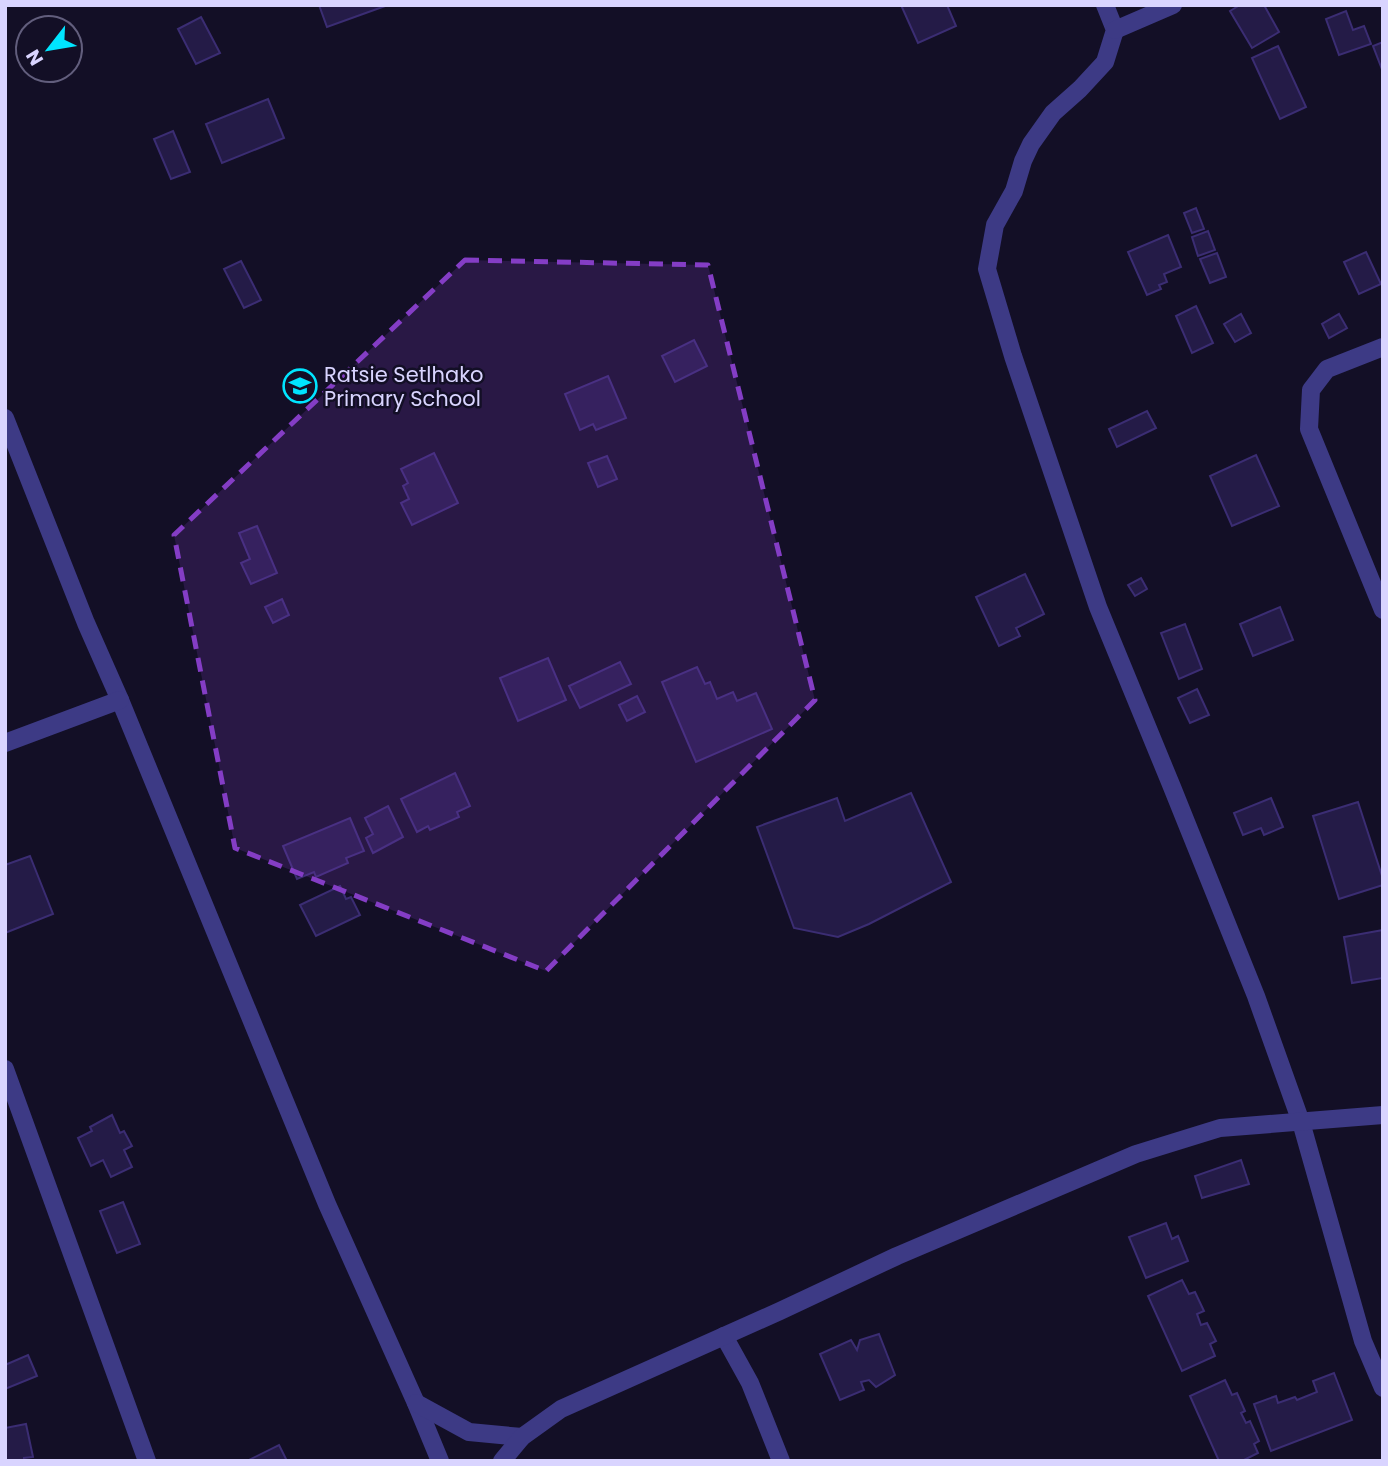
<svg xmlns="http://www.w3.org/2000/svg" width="1388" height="1466" viewBox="0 0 1388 1466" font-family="Poppins,sans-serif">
<rect width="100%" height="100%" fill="#130f26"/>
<g fill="#241b47" stroke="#3b2d73" stroke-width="2">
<path d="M 319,5 L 388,5 L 327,27 Z"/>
<path d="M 901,5 L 947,5 L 956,26 L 918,43 Z"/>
<path d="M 1240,5 L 1264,5 L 1279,32 L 1252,48 L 1230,11 Z"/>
<path d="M 1346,11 L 1353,30 L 1364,26 L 1371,44 L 1339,55 L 1326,19 Z"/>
<path d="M 201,17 L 220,53 L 196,64 L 178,29 Z"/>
<path d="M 1383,42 L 1383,72 L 1373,46 Z"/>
<path d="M 1278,46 L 1306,107 L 1280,119 L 1252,58 Z"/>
<path d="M 268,99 L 284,138 L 222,163 L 206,124 Z"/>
<path d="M 173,131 L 190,172 L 171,179 L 154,139 Z"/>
<path d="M 1196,208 L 1204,229 L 1192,233 L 1184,213 Z"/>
<path d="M 1208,231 L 1215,250 L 1198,256 L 1192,237 Z"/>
<path d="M 1168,235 L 1181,267 L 1164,274 L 1167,282 L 1159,285 L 1161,289 L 1147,295 L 1128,252 Z"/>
<path d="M 1366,252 L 1381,284 L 1359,294 L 1344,262 Z"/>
<path d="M 1217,253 L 1226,277 L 1210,283 L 1200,259 Z"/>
<path d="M 241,261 L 261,300 L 244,308 L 224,269 Z"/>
<path d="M 1196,306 L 1213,343 L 1192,353 L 1176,316 Z"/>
<path d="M 1241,314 L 1251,333 L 1235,342 L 1224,324 Z"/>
<path d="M 1339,314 L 1347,328 L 1329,338 L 1322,324 Z"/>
<path d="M 694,340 L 707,366 L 675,382 L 662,356 Z"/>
<path d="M 608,376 L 626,418 L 596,430 L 593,424 L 580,430 L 565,394 Z"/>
<path d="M 1147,411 L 1156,428 L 1117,447 L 1109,429 Z"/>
<path d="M 434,453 L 458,503 L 412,525 L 401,503 L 409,499 L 403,486 L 408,483 L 401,469 Z"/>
<path d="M 1256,455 L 1279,506 L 1232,526 L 1210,476 Z"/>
<path d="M 607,456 L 617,479 L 598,487 L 588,463 Z"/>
<path d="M 257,526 L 277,573 L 251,584 L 241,563 L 250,559 L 239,533 Z"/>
<path d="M 1025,574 L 1044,614 L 1016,628 L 1020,636 L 999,646 L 976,597 Z"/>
<path d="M 1141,578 L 1147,589 L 1135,596 L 1128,585 Z"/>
<path d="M 282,599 L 289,615 L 273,623 L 265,607 Z"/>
<path d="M 1280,607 L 1293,640 L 1253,656 L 1240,624 Z"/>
<path d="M 1185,624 L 1202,669 L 1179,679 L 1161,633 Z"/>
<path d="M 548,658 L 566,700 L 518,721 L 500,678 Z"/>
<path d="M 620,662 L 631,684 L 580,708 L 569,686 Z"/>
<path d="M 697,667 L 705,684 L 710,682 L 717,699 L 733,692 L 737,701 L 756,693 L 772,729 L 696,762 L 662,682 Z"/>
<path d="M 1197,689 L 1209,715 L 1190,723 L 1178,698 Z"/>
<path d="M 637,696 L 645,712 L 627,721 L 619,705 Z"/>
<path d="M 455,773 L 470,806 L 457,812 L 459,817 L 430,830 L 428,826 L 417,832 L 401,799 Z"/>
<path d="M 911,793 L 951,882 L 869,924 L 838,937 L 794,928 L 757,827 L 837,798 L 845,821 Z"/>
<path d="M 1271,798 L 1283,827 L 1264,835 L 1261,828 L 1243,835 L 1234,813 Z"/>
<path d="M 1358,802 L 1383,879 L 1383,885 L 1339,899 L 1313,816 Z"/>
<path d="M 388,806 L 403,837 L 373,853 L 366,838 L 373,834 L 365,818 Z"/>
<path d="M 350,818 L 364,851 L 346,858 L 348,863 L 316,877 L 314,872 L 297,879 L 283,846 Z"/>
<path d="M 30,856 L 53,914 L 5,933 L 5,865 Z"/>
<path d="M 340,886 L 346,899 L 351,897 L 360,915 L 316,936 L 300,905 Z"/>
<path d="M 1383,930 L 1383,978 L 1352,983 L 1344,937 Z"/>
<path d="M 112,1115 L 120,1133 L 124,1131 L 132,1146 L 124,1150 L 132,1167 L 111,1177 L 103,1160 L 91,1166 L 78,1138 L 92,1131 L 90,1127 Z"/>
<path d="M 1241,1160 L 1249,1184 L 1202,1198 L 1195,1176 Z"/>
<path d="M 123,1202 L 140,1244 L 117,1253 L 100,1211 Z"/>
<path d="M 1166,1223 L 1172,1239 L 1178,1236 L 1188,1261 L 1146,1278 L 1129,1237 Z"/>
<path d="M 1182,1280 L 1189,1294 L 1195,1292 L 1204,1311 L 1197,1314 L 1201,1325 L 1207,1323 L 1216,1341 L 1210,1344 L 1215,1356 L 1182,1371 L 1148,1296 Z"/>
<path d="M 879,1334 L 895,1375 L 876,1387 L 869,1380 L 861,1382 L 864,1390 L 840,1400 L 820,1354 L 851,1340 L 857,1350 L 860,1340 Z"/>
<path d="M 28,1355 L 37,1376 L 5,1389 L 5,1365 Z"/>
<path d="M 1334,1373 L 1352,1420 L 1271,1451 L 1254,1404 L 1276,1396 L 1278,1403 L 1295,1397 L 1297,1400 L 1317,1392 L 1313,1381 Z"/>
<path d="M 1225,1380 L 1232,1395 L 1237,1393 L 1245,1411 L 1241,1413 L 1246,1423 L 1250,1421 L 1259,1441 L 1254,1444 L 1258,1453 L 1242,1461 L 1219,1461 L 1190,1396 Z"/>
<path d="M 26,1424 L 33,1457 L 24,1458 L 24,1461 L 5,1461 L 5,1428 Z"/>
<path d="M 279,1445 L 287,1461 L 247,1461 Z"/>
</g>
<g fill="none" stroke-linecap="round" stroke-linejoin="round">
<g stroke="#3d3a85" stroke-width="18">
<path d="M 1105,5 L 1115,30 L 1105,62 L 1080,89 L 1053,113 L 1031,144 L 1023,161 L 1014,191 L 995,225 L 987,269 L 1013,356 L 1098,607 L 1172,787 L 1256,996 L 1301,1122 L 1363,1341 L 1383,1388"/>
<path d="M 1115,30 L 1173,5"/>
<path d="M 1383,347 L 1327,369 L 1311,390 L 1309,429 L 1383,610"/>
<path d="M 5,418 L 86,623 L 120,700 L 327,1204 L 416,1403 L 440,1461"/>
<path d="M 5,743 L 120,700"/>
<path d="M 5,1069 L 147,1461"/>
<path d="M 724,1336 L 750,1383 L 781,1461"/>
<path d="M 416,1403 L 469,1432 L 522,1437"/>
<path d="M 502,1461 L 522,1437 L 561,1409 L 780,1311 L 897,1256 L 1136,1154 L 1220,1128 L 1383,1115"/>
</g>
</g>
<path fill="#843dc5" fill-opacity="0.2" stroke="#843dc5" stroke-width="5" stroke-dasharray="14 9" stroke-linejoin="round" d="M 465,260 L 708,265 L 815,700 L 546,971 L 235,848 L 174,535 Z"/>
<defs>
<symbol id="school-ring" viewBox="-11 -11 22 22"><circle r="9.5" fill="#130f26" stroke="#00e5ff" stroke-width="1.5"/><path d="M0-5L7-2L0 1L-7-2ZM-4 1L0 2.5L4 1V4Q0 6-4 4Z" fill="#00e5ff"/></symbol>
</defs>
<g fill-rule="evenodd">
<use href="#school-ring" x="281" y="367" width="38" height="38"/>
</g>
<g text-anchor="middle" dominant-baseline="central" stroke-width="5" stroke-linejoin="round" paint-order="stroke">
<g font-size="21" fill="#d9d4ff" stroke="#130f26" text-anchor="start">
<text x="324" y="374">Ratsie Setlhako<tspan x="324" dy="24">Primary School</tspan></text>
</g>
</g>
<rect width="1388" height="1466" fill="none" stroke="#d9d4ff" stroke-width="14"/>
<g transform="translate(49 49) rotate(239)"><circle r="33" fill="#130f26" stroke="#625e7d" stroke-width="2"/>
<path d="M0-5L12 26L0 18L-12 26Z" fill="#00e5ff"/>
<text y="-10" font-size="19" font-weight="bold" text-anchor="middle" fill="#d9d4ff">N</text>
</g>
</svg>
